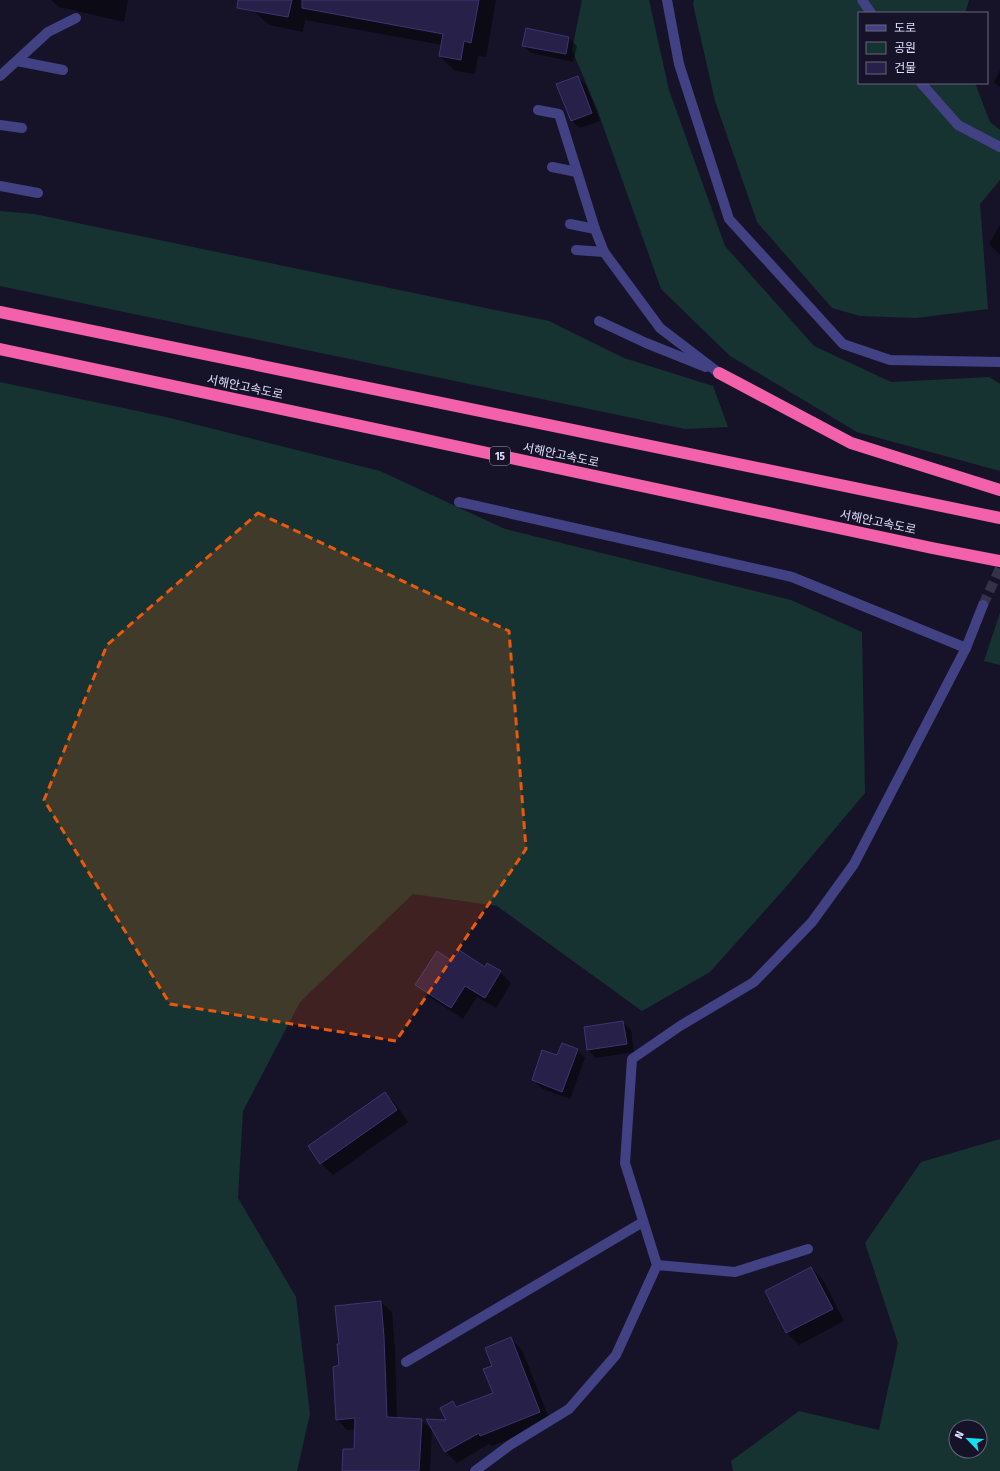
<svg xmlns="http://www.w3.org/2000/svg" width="1000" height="1471" viewBox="0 0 1000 1471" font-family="'Fira Sans Condensed','Noto Sans KR',sans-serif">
<rect width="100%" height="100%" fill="#161329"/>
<g fill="#163331" fill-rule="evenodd">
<path d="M 582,0 L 649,0 L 669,90 L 725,246 L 814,346 L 891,382 L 989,377 L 1000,384 L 1000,471 L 857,432 L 730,356 L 661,289 L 597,109 L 572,50 Z"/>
<path d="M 694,0 L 969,0 L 965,13 L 859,13 L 859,83 L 975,83 L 990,122 L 1000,130 L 1000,180 L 980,204 L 988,309 L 916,318 L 860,316 L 832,308 L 757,222 L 715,101 L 693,4 Z"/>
<path d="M 0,211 L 34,214 L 549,321 L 624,358 L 713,386 L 728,427 L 685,429 L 0,286 Z"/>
<path d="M 0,382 L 166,417 L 380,471 L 505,529 L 791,600 L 862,632 L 865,793 L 785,888 L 710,972 L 642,1011 L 497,906 L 413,894 L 300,1002 L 243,1111 L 238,1198 L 296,1297 L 310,1414 L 297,1471 L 0,1471 Z"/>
<path d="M 1000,613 L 1000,665 L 984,661 Z"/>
<path d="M 1000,1139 L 1000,1471 L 733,1471 L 731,1461 L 799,1411 L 879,1430 L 898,1343 L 865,1243 L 921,1162 ZM 956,1427 L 980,1427 L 980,1451 L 956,1451 Z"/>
</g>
<g fill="#0007">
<path d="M 51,0 L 128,0 L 124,22 L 59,7 Z"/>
<path d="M 253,0 L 496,0 L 486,57 L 478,56 L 475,74 L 455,71 L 440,56 L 442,45 L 305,20 L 303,32 L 269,25 L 254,11 Z"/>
<path d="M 569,38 L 577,46 L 573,62 L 531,53 L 523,45 Z"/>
<path d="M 1000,70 L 1000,87 L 994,82 Z"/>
<path d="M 578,77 L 586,85 L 600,121 L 580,128 L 572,121 Z"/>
<path d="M 1000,225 L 1000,255 L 989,244 Z"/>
<path d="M 452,962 L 500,972 L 511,983 L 496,1008 L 477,997 L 463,1019 L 428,996 L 417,985 Z"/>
<path d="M 623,1022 L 631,1030 L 634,1052 L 596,1058 L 588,1050 Z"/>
<path d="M 577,1050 L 585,1058 L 570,1099 L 541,1088 L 533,1080 L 558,1057 Z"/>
<path d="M 385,1094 L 397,1106 L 408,1122 L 333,1175 L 321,1163 Z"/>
<path d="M 811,1268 L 823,1280 L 844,1321 L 799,1345 L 787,1333 L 766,1292 Z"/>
<path d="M 381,1302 L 392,1312 L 395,1349 L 397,1419 L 421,1420 L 432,1430 L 430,1471 L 343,1471 L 355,1450 L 356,1429 L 347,1430 L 337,1419 L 340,1345 L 336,1306 Z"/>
<path d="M 511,1339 L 522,1350 L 551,1423 L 492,1446 L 489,1444 L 457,1463 L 446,1452 L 427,1420 L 448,1421 L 453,1402 L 458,1407 L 494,1393 L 493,1366 Z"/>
</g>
<g fill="#272049" stroke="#3f3473">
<path d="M 238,0 L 292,0 L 288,17 L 237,8 Z"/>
<path d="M 302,0 L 479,0 L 471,43 L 464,41 L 461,60 L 439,56 L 443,34 L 302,8 Z"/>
<path d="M 526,28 L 569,37 L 566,54 L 522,46 Z"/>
<path d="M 578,76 L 592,113 L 571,121 L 556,84 Z"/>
<path d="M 459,950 L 485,967 L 487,963 L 501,971 L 485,998 L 465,986 L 451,1008 L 415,985 L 437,951 L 452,961 Z"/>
<path d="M 623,1021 L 627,1044 L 587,1050 L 584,1027 Z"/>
<path d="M 562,1043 L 578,1049 L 562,1092 L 532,1080 L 542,1050 L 557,1055 Z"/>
<path d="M 385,1092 L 397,1110 L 320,1164 L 308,1146 Z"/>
<path d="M 811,1267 L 833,1309 L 786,1333 L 765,1291 Z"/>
<path d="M 381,1301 L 384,1337 L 387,1417 L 422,1419 L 419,1471 L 342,1471 L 343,1449 L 354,1449 L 355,1418 L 336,1420 L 333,1367 L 339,1365 L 337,1344 L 339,1344 L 335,1306 Z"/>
<path d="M 511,1337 L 540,1412 L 480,1436 L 479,1433 L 445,1452 L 426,1419 L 446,1420 L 440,1408 L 453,1401 L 456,1407 L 493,1393 L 483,1369 L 492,1366 L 485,1348 Z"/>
</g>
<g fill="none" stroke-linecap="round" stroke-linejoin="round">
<path stroke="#343149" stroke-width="10" stroke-dasharray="10 5" stroke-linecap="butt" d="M 983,605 L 1000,568"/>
<g stroke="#424184" stroke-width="10">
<path d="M 667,0 L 679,64 L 729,219 L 843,344 L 890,360 L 1000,362"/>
<path d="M 862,0 L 871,13"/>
<path d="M 17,61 L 63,70"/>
<path d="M 0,76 L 48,32 L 76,18"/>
<path d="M 921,83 L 958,125 L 1000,147"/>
<path d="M 538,110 L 559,114 L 595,229 L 604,252 L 660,328 L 719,373"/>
<path d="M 0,125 L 22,128"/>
<path d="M 552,167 L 577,172"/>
<path d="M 0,186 L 38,193"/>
<path d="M 570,224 L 595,229"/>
<path d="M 576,250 L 604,252"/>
<path d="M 599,321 L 646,343 L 706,367"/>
<path d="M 459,502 L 792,577 L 966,648 L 983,605"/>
<path d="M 657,1265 L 735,1272 L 808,1249"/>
<path d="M 406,1362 L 643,1222"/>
<path d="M 475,1471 L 510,1445 L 569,1409 L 616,1355 L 657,1265 L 625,1163 L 632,1059 L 680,1026 L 754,982 L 812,922 L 854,864 L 966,648"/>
</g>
<g stroke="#f361ac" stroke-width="12">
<path d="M 0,312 L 1000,518"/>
<path d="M 0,349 L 932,548 L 1000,561"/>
<path d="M 719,373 L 851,443 L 1000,490"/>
</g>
</g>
<path fill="#e8590c" fill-opacity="0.2" stroke="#e8590c" stroke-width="3" stroke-dasharray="8 5" stroke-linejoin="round" d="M 258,513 L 509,631 L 526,849 L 396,1041 L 170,1004 L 44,800 L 107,645 Z"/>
<g text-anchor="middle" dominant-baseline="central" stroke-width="3.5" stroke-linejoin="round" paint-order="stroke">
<rect fill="#161329" stroke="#a3a0bd" stroke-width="1" x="490" y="447" width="20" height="18" rx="3"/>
<g font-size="11" font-weight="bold" fill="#e0ddfd">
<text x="500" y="456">15</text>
</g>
<g font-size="12" fill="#e0ddfd" stroke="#161329">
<text transform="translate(245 387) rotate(12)">서해안고속도로</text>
<text transform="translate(561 455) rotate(12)">서해안고속도로</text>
<text transform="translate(878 522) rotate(12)">서해안고속도로</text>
</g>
</g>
<rect x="858" y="12" width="130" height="72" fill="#161329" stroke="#67647e"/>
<rect x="866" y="25" width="20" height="6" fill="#424184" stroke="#67647e"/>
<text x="894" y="32" font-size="12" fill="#e0ddfd">도로</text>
<rect x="866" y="42" width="20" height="12" fill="#163331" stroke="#67647e"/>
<text x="894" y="52" font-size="12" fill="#e0ddfd">공원</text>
<rect x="866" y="62" width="20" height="12" fill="#272049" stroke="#67647e"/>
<text x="894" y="72" font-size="12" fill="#e0ddfd">건물</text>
<g transform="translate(968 1439) rotate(295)"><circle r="19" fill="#161329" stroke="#67647e"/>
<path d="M0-3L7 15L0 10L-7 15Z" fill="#18dfee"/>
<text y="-6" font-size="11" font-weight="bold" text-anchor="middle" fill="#e0ddfd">N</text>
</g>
</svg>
